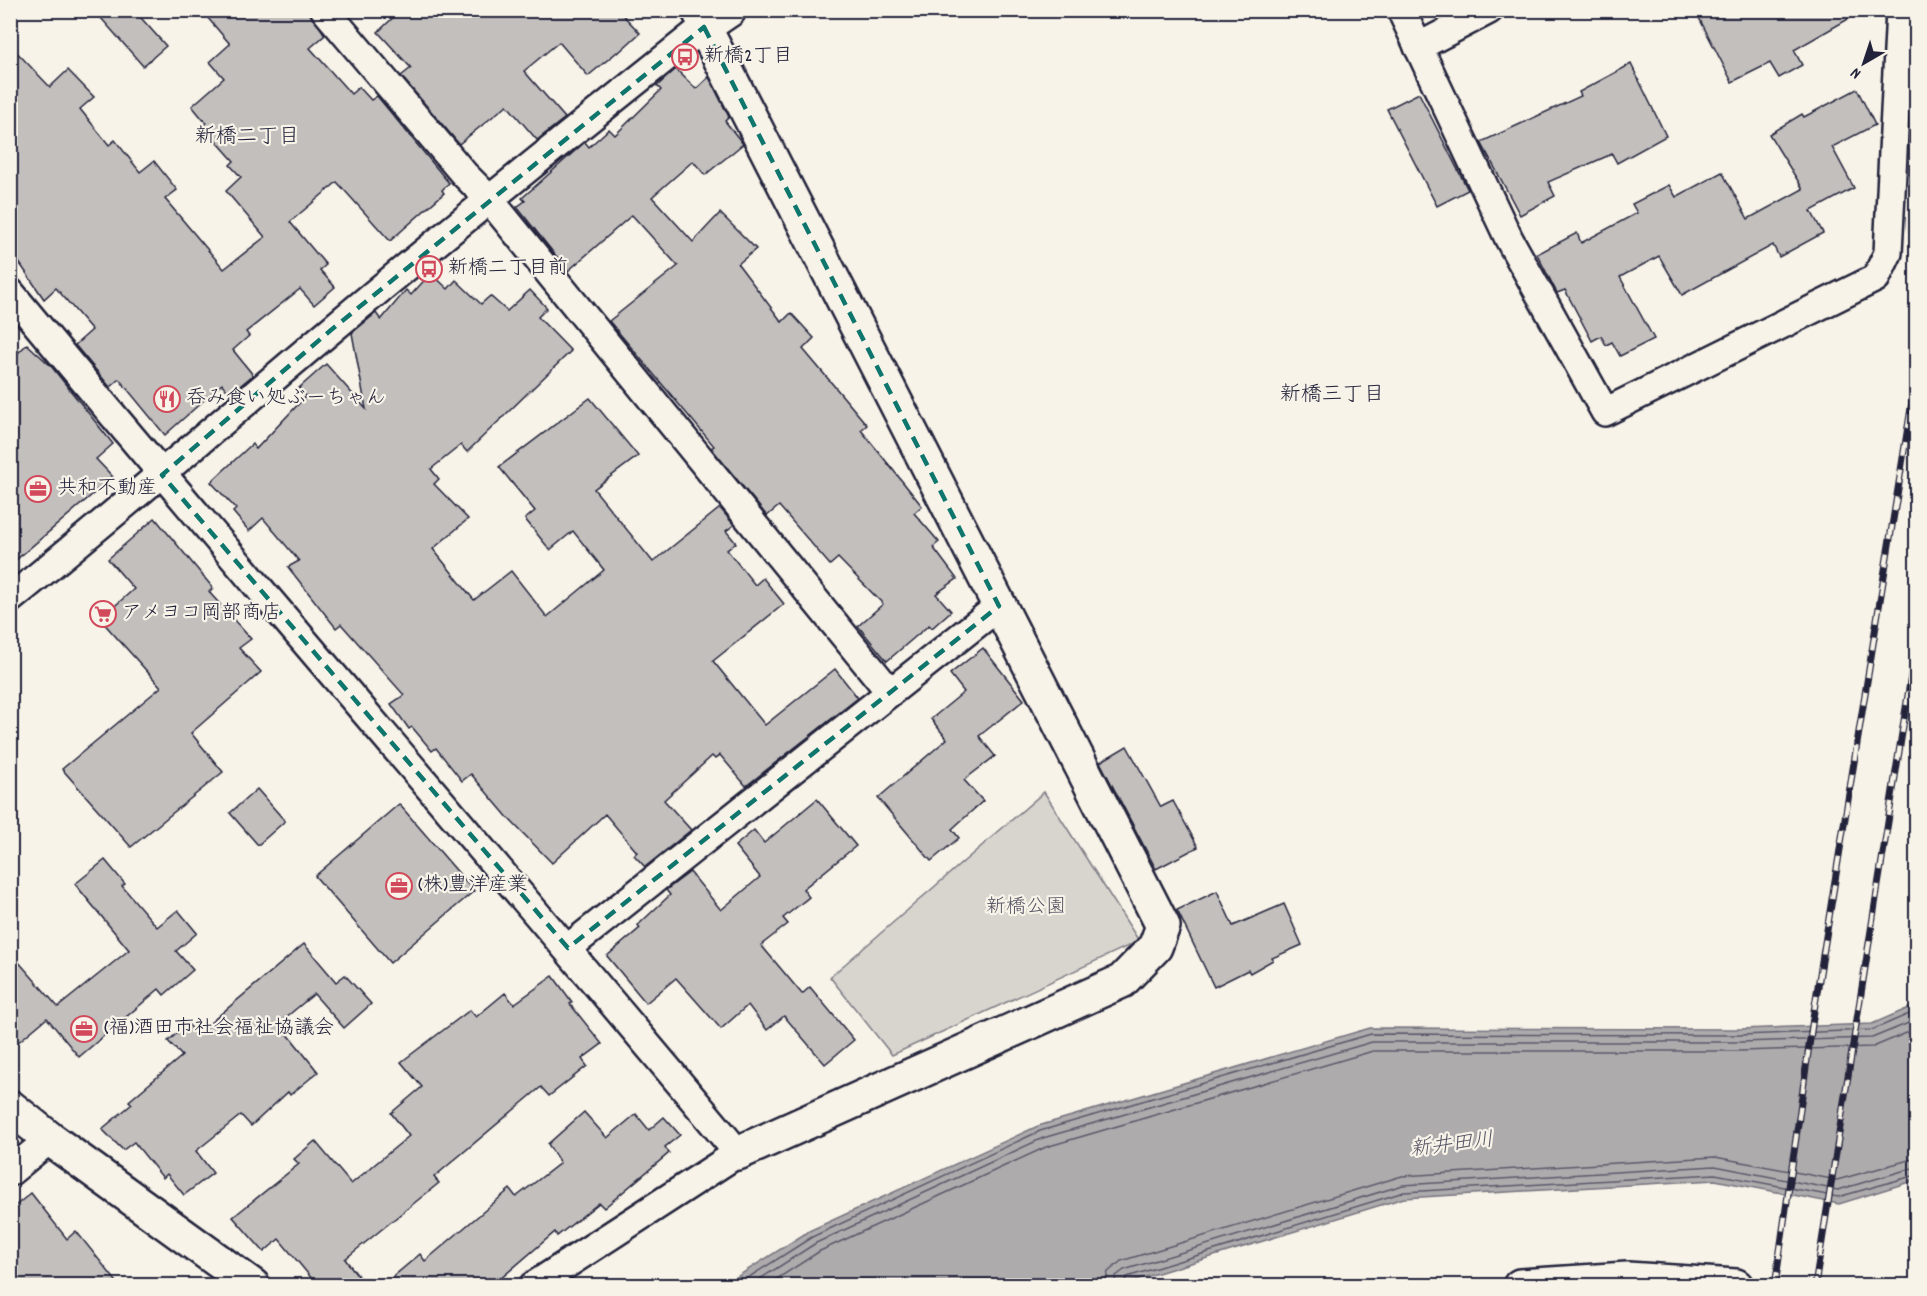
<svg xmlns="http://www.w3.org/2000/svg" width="1927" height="1296" viewBox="0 0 1927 1296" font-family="Dekko,'Klee One',sans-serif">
<rect width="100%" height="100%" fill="#f7f3e8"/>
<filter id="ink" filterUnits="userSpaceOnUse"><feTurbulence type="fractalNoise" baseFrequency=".0167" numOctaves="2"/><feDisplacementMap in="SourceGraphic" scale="12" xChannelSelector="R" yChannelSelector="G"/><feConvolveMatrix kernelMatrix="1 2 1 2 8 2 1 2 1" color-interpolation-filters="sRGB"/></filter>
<g filter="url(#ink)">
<path fill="#d8d5cf" stroke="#7d7c85" stroke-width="1.5" d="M 1044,792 L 1139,941 L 892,1055 L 830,977 Z"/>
<path fill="#aeabad" stroke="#76747f" stroke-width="1.5" d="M 1916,1005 L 1916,1180 L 1839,1204 L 1715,1180 L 1404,1198 L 1119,1285 L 724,1285 L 809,1231 L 1038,1126 L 1370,1028 L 1741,1029 L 1872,1024 Z"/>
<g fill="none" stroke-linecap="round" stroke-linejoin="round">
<g stroke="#5a5969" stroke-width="1.5">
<path d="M 735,1286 L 812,1237 L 1040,1131 L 1371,1034 L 1741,1035 L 1872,1030 L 1916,1011"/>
<path d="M 749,1286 L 816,1243 L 1043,1138 L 1372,1042 L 1741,1042 L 1872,1038 L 1916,1020"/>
<path d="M 766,1286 L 820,1251 L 1046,1147 L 1373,1051 L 1741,1051 L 1873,1047 L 1916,1029"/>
<path d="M 1105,1286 L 1108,1272 L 1121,1261 L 1402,1176 L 1715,1157 L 1837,1180 L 1916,1158"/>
<path d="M 1114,1286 L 1116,1276 L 1124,1270 L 1403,1185 L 1715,1166 L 1838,1190 L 1916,1167"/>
<path d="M 1122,1286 L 1127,1277 L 1404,1192 L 1715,1174 L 1838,1197 L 1916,1175"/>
</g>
</g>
<g fill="#c2bfbd" stroke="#22223b" stroke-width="1.5">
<path d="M 94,10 L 134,10 L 166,46 L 143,66 Z"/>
<path d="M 201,10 L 309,10 L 325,35 L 310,48 L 351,94 L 359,87 L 371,100 L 377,96 L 449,183 L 442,190 L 444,193 L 390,241 L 337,182 L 290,222 L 326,265 L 320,270 L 335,287 L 314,305 L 300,289 L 246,332 L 249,336 L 233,350 L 253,375 L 230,394 L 222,384 L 165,435 L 119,379 L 110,387 L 75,345 L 92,330 L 56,288 L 44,299 L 10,249 L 10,45 L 50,87 L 68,70 L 94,97 L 80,109 L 109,145 L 115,140 L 140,172 L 154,161 L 177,190 L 165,199 L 224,269 L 265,237 L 226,191 L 241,177 L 230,165 L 234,161 L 203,126 L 206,123 L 192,106 L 224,78 L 210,62 L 230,44 Z"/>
<path d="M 401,10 L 618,10 L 640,33 L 618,53 L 617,52 L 588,76 L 559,42 L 524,71 L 565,118 L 537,140 L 507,105 L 459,144 L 401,76 L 411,68 L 378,32 Z"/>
<path d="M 1695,10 L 1864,10 L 1794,50 L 1802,65 L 1779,78 L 1770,63 L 1732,82 Z"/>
<path d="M 1631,64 L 1666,136 L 1617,163 L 1612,154 L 1548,182 L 1555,196 L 1520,215 L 1481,142 L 1581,96 L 1579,92 Z"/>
<path d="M 676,69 L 696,89 L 709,77 L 729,117 L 725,121 L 743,144 L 705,175 L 693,161 L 652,197 L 693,242 L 720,213 L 756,249 L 738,264 L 782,322 L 791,313 L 814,338 L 803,349 L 867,425 L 861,430 L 922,506 L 914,513 L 939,542 L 933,547 L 957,579 L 936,594 L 951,611 L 932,628 L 929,625 L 887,661 L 858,626 L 883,604 L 838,558 L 830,565 L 779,506 L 767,516 L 711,448 L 714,446 L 609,321 L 678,266 L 632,215 L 568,271 L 517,207 L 525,201 L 522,198 L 585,142 L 589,147 L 609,129 L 615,135 L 661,90 L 657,86 Z"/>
<path d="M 1857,89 L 1875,125 L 1832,147 L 1854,188 L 1811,211 L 1823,233 L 1779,257 L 1773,245 L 1682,295 L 1659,256 L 1620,277 L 1654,339 L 1620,356 L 1612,342 L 1606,345 L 1601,336 L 1592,341 L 1565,290 L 1557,293 L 1537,254 L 1577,233 L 1581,243 L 1637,213 L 1632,204 L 1669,185 L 1676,197 L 1722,172 L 1748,219 L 1803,189 L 1769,134 L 1802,114 L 1804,117 Z"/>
<path d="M 1419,93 L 1468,190 L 1437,206 L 1387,109 Z"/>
<path d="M 431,273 L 448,289 L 456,280 L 481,304 L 490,296 L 507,311 L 530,290 L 547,308 L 538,317 L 571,351 L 467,452 L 461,445 L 431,469 L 439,479 L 434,484 L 468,519 L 433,549 L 474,600 L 511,571 L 547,617 L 604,570 L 573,531 L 550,550 L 525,519 L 535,511 L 499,467 L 590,398 L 638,456 L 594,489 L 653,562 L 720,508 L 734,525 L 726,531 L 736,543 L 727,550 L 755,585 L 763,578 L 784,604 L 713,661 L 765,725 L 835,669 L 858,698 L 746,786 L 720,755 L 715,759 L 712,756 L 664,800 L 691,830 L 645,867 L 634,855 L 637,852 L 605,814 L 552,863 L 510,820 L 471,774 L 462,781 L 436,748 L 432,751 L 412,727 L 409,729 L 391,704 L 404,695 L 341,624 L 336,628 L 288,567 L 299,561 L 263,518 L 249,531 L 233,512 L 236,509 L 211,482 L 252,444 L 256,449 L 306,396 L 299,388 L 326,364 L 366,409 L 352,333 L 376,313 L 381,320 L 406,290 L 411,295 Z"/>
<path d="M 27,344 L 51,366 L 113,444 L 96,459 L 113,477 L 10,565 L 10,361 Z"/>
<path d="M 155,518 L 213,588 L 209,592 L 251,639 L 239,648 L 261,672 L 191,733 L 223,772 L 131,847 L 62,769 L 161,687 L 100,619 L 134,589 L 108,559 Z"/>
<path d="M 983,648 L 1024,700 L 979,736 L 995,756 L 964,780 L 983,801 L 952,829 L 959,838 L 931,861 L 878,798 L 947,739 L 931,719 L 964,692 L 950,674 Z"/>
<path d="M 1127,746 L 1161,807 L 1173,801 L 1198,847 L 1156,869 L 1100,762 Z"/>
<path d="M 257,789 L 285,821 L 258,845 L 230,813 Z"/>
<path d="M 817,799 L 856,846 L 803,889 L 809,897 L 783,918 L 788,924 L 761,945 L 802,994 L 810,987 L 854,1040 L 825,1064 L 784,1016 L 767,1030 L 748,1005 L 721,1029 L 676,978 L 646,1003 L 607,956 L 640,928 L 638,925 L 670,895 L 666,890 L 690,872 L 721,910 L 760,877 L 735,846 L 754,830 L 764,843 Z"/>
<path d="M 399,804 L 474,891 L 390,963 L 315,876 Z"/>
<path d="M 105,860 L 125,884 L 122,886 L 157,927 L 178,910 L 197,933 L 176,951 L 193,970 L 164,995 L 159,989 L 79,1057 L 47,1018 L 10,1049 L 10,952 L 58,1007 L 129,950 L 75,884 Z"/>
<path d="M 1217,891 L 1233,926 L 1284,904 L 1302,945 L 1272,958 L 1273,960 L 1250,973 L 1248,970 L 1214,987 L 1177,910 Z"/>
<path d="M 304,944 L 336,982 L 345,975 L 371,1004 L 344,1028 L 314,994 L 279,1023 L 318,1072 L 290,1095 L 288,1092 L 251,1126 L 241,1115 L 196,1151 L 213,1173 L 184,1195 L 167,1174 L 163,1178 L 134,1142 L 123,1150 L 102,1129 L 132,1104 L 129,1101 L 182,1056 L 168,1041 L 188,1024 L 197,1034 Z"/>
<path d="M 553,976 L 572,1002 L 570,1004 L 602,1044 L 582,1059 L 587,1066 L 549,1096 L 541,1087 L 434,1177 L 439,1183 L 345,1259 L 366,1286 L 318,1286 L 279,1239 L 264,1252 L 233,1217 L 299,1164 L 294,1159 L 315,1141 L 351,1184 L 409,1136 L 391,1113 L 422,1087 L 401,1062 L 470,1010 L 476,1017 L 505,993 L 514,1004 Z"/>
<path d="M 584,1112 L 607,1138 L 636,1114 L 649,1130 L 664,1117 L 680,1135 L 665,1147 L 669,1153 L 604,1208 L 599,1203 L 557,1236 L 555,1232 L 492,1286 L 382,1286 L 420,1254 L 425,1261 L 510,1189 L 516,1197 L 560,1163 L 548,1144 Z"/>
<path d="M 31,1193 L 67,1239 L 76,1231 L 120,1286 L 10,1286 L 10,1210 Z"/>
</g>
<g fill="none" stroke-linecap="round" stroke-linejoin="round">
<defs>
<g id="street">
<path d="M 325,10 L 464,174 L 489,199 L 890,692"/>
<path d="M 1401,10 L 1509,239 L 1605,412 L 1876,278 L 1888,253 L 1900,10"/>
<path d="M 1418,47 L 1489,10"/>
<path d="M 10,292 C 250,582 498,864 738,1153 L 533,1286"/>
<path d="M 10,599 C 119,511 224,420 331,330 C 453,227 579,127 704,27 L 695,10"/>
<path d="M 568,948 L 999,606"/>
<path d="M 10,1172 L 50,1139"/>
</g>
<g id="secondary">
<path d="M 729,10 L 704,27 L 1163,926 L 1155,947 L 1122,981 L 738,1153"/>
<path d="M 10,1107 L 50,1139 L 253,1286"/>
<path d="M 1520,1286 L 1627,1279 L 1736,1286"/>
</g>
</defs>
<use href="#street" stroke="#22223b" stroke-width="32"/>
<use href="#secondary" stroke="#22223b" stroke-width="38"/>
<use href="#street" stroke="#f7f3e8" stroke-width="27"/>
<use href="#secondary" stroke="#f7f3e8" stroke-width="33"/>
<defs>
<g id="rail">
<path d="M 1775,1286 L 1814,1011 L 1916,377"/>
<path d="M 1815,1286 L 1916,644"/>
</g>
</defs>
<use href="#rail" stroke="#22223b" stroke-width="7"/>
<use href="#rail" stroke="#f7f3e8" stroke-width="4.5" stroke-dasharray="14" stroke-linecap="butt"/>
</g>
</g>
<path fill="none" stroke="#0f766e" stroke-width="4.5" stroke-dasharray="12 8" stroke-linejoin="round" d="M 704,27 L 999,606 L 568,948 L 162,475 L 331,330 Z"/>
<defs>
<symbol id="bus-ring" viewBox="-11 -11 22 22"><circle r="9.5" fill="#f7f3e8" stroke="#d1495b" stroke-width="1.5"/><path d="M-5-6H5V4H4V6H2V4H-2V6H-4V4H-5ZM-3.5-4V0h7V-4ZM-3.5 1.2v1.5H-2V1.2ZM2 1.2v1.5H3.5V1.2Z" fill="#d1495b"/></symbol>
<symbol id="restaurant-ring" viewBox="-11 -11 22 22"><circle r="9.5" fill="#f7f3e8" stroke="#d1495b" stroke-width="1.5"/><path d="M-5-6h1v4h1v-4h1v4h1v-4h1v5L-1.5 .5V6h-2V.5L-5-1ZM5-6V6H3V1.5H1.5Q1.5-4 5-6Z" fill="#d1495b"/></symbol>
<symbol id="office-ring" viewBox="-11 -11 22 22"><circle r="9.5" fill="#f7f3e8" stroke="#d1495b" stroke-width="1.5"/><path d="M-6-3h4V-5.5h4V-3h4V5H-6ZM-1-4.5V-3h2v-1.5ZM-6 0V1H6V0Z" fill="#d1495b"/></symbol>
<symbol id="supermarket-ring" viewBox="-11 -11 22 22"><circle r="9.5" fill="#f7f3e8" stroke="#d1495b" stroke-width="1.5"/><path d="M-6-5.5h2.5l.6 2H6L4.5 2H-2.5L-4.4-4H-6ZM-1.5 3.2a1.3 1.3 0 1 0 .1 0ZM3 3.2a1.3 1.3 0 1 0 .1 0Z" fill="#d1495b"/></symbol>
</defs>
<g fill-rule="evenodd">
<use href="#bus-ring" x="670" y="42" width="30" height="30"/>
<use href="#bus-ring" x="414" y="254" width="30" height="30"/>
<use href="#restaurant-ring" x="152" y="384" width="30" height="30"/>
<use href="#office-ring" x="23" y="474" width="30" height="30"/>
<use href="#supermarket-ring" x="88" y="599" width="30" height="30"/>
<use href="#office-ring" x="384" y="871" width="30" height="30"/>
<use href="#office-ring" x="69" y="1014" width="30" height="30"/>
</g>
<g text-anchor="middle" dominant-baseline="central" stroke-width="4.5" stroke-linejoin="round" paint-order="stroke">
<g font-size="20" fill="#22223b" stroke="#f7f3e8" text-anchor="start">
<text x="704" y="57">新橋2丁目</text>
<text x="448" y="269">新橋二丁目前</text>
<text x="186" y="399">呑み食い処ぶーちゃん</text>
<text x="57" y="489">共和不動産</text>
<text x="122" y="614">アメヨコ岡部商店</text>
<text x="418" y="886">(株)豊洋産業</text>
<text x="104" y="1029">(福)酒田市社会福祉協議会</text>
</g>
<g font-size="20" fill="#504f60" stroke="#f7f3e8">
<text x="1026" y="908">新橋公園</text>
</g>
<g font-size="21" fill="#22223b" stroke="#f7f3e8">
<text x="247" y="138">新橋二丁目</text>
<text x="1332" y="396">新橋三丁目</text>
</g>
<g font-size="21" font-style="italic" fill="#535263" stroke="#f7f3e8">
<text transform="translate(1452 1146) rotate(-7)">新井田川</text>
</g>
</g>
<rect width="1927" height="1296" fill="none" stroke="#f7f3e8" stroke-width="36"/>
<rect x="18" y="18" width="1891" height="1260" fill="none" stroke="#22223b" stroke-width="2" filter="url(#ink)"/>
<g transform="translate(1864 63) rotate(219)" stroke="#f7f3e8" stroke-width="4.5" paint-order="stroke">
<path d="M0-4.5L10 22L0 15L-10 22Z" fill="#22223b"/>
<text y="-9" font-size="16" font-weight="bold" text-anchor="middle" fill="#22223b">N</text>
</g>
</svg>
